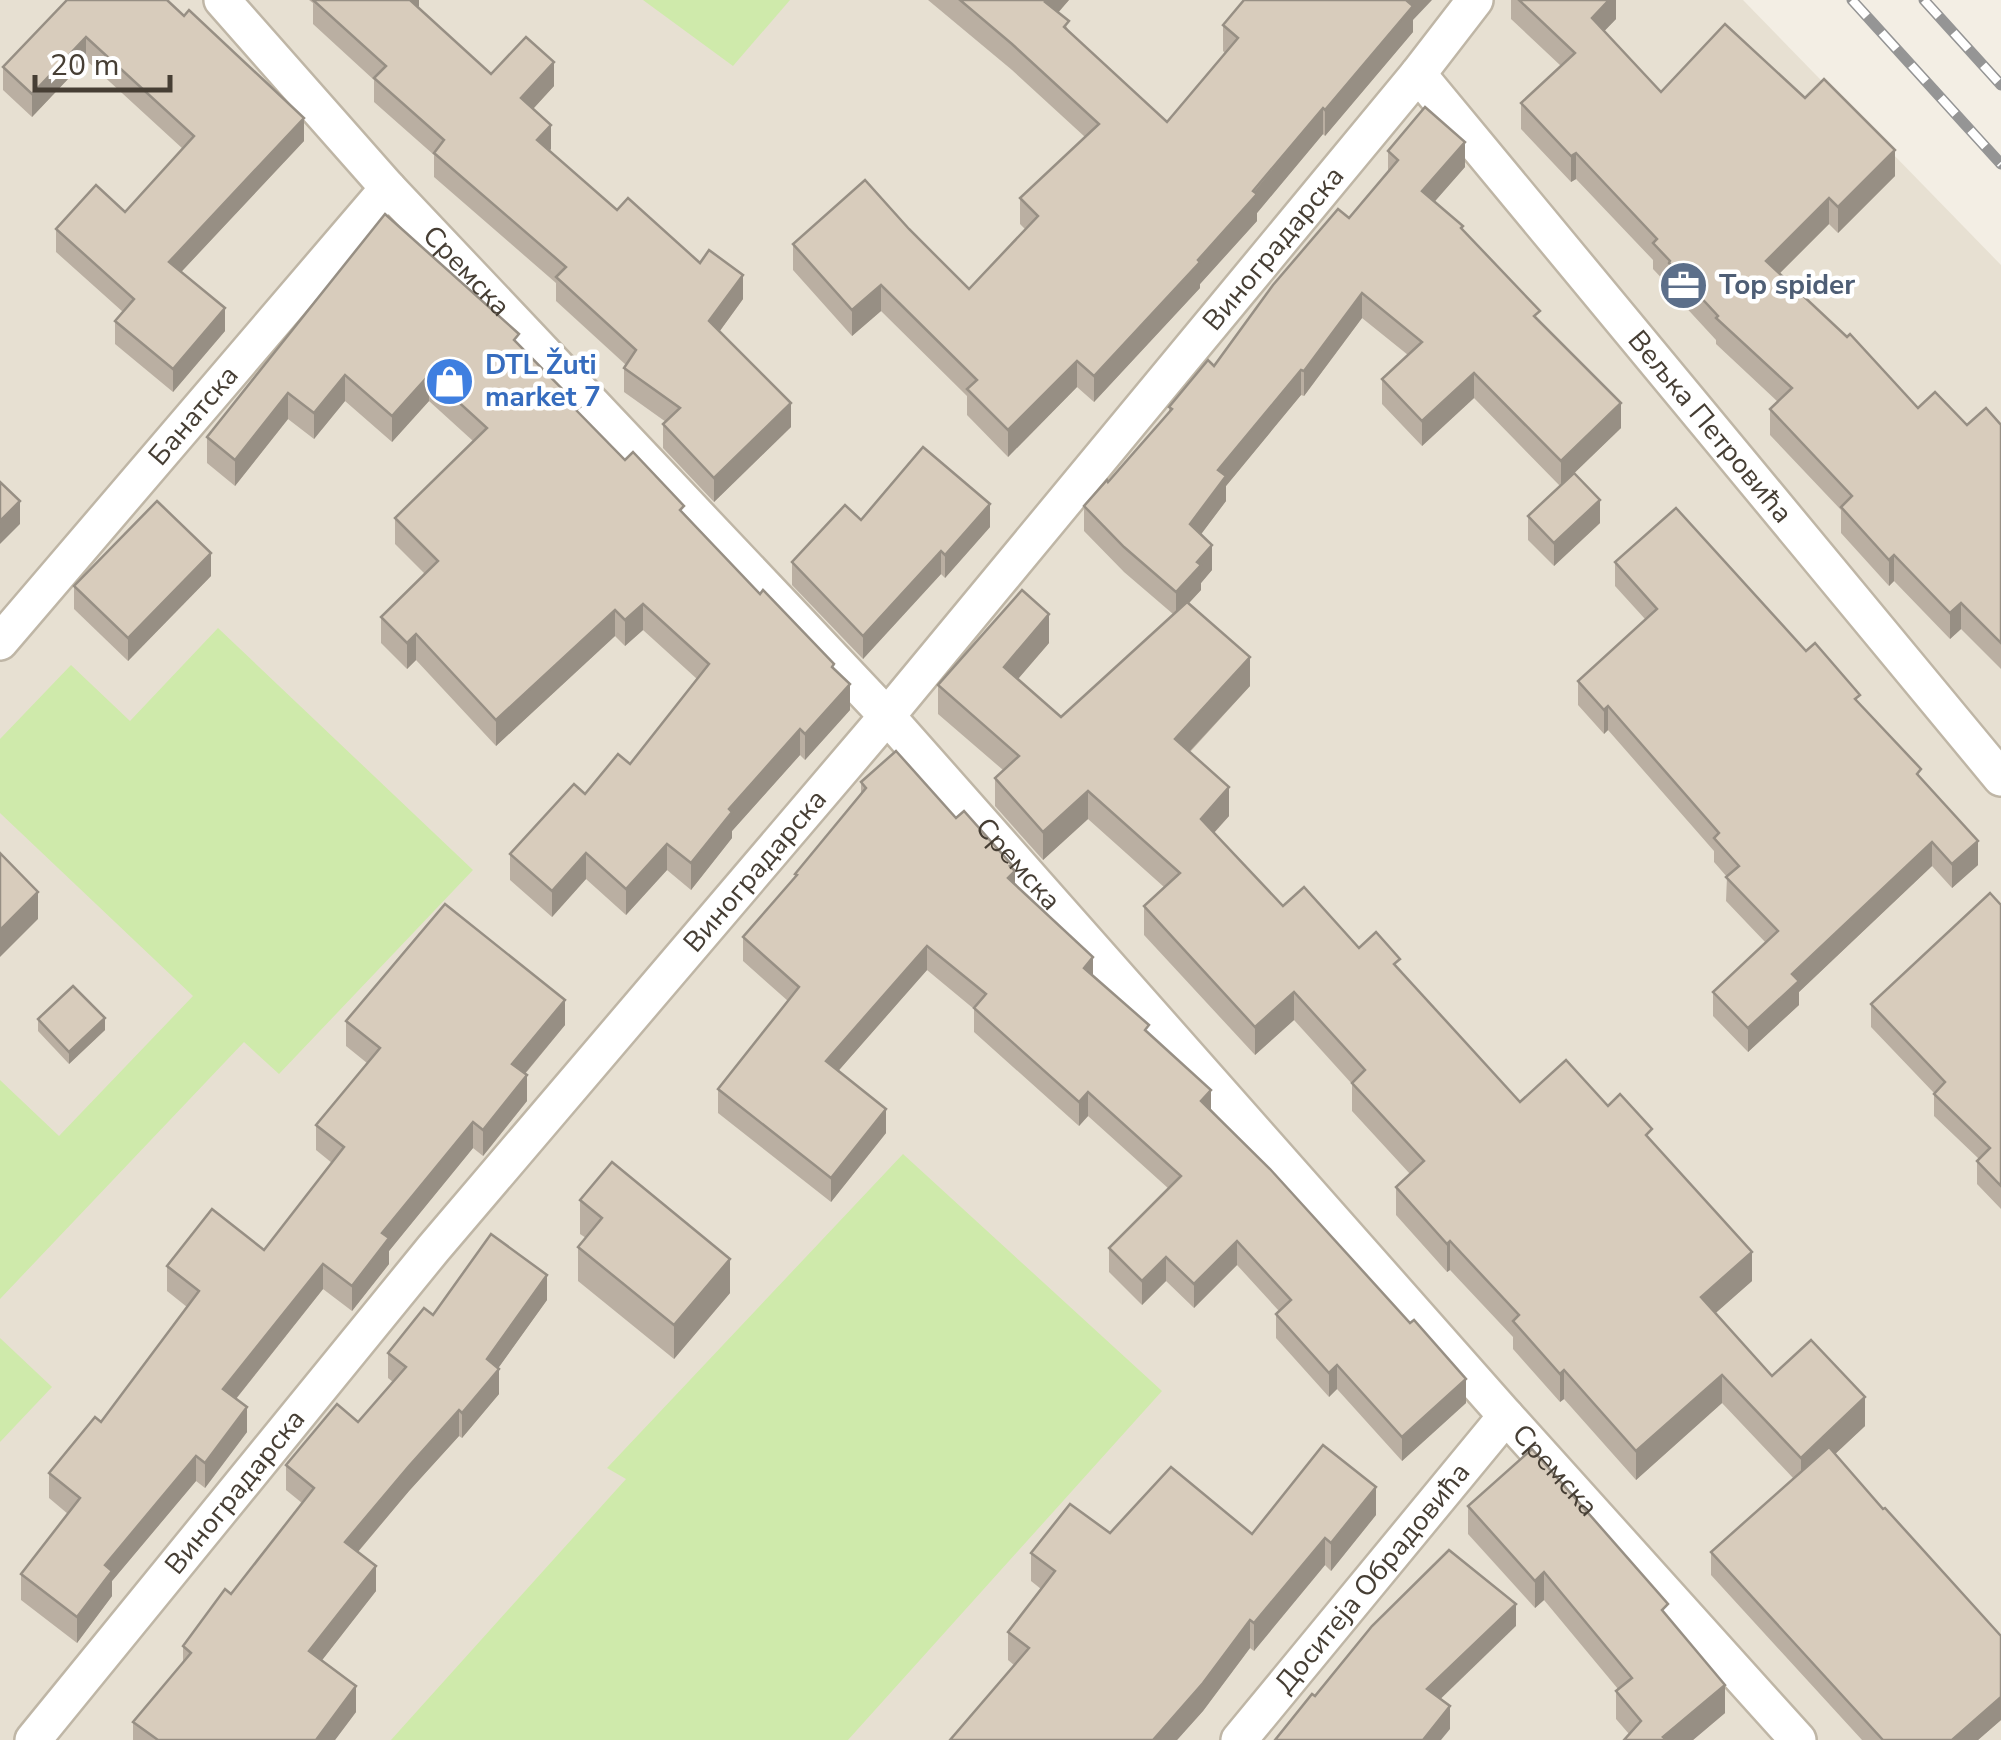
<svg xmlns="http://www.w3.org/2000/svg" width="2001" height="1740" viewBox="0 0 2001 1740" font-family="'Nunito Sans',sans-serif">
<rect width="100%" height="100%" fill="#f3eee4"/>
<path fill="#e7e0d2" d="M 0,0 L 1743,0 L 2001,265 L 2001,1740 L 0,1740 Z"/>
<g fill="#cfeaab">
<path d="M 643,0 L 790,0 L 733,66 Z"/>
<path d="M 218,628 L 473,870 L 279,1074 L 244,1042 L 0,1299 L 0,1080 L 59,1136 L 193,996 L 0,813 L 0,739 L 71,665 L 130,721 Z"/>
<path d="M 903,1154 L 1162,1391 L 848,1740 L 391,1740 L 626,1479 L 607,1468 Z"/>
<path d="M 0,1338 L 52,1387 L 0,1442 Z"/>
</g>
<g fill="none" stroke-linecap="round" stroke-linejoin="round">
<defs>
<g id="street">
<path id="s1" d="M 222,0 L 388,188 L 887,716 L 1506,1416 L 1798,1740"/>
<path id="s2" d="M 1418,74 L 2001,778"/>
<path id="s3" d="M 0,642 L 388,188"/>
<path id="s4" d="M 33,1740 L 433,1249 L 887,716 L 1418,74 L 1475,0"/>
<path id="s5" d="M 1239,1740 L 1506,1416"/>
</g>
</defs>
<use href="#street" stroke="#bfb6a6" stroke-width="40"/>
<use href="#street" stroke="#fff" stroke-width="35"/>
<defs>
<g id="rail">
<path d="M 1852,0 L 2001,164"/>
<path d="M 1924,0 L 2001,85"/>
</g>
</defs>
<use href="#rail" stroke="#959595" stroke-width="11"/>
<use href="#rail" stroke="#fff" stroke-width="8" stroke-dasharray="22" stroke-linecap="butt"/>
</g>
<g fill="#baafa2">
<path d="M 67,0 L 304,141 L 181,272 L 225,331 L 173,392 L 115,344 L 115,321 L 123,312 L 56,252 L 56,229 L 125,212 L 183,149 L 86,60 L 32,117 L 3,90 L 3,67 Z"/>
<path d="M 309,0 L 419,0 L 418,8 L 491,74 L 554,86 L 533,109 L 551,149 L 549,151 L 617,210 L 700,263 L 743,299 L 719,332 L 791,427 L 714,502 L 663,448 L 663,424 L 666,422 L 624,392 L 624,368 L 626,365 L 556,301 L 556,283 L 434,177 L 434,155 L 374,102 L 374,80 L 313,24 L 313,3 Z"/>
<path d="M 928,0 L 1069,0 L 1058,12 L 1069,31 L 1167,122 L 1225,53 L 1223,51 L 1223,25 L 1413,20 L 1413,32 L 1325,136 L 1323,134 L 1257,213 L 1257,221 L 1200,284 L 1200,288 L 1094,402 L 1077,387 L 1008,457 L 967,415 L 967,396 L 881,311 L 852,336 L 793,270 L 793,244 L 909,229 L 969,289 L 1025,229 L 1020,224 L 1020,198 L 1085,137 L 1012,70 Z"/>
<path d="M 1511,0 L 1616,0 L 1616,19 L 1604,31 L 1661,92 L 1805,98 L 1895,176 L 1838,233 L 1829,224 L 1779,274 L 1918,408 L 1967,425 L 2001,425 L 2001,669 L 1961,629 L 1950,639 L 1894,581 L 1889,586 L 1841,533 L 1841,510 L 1770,435 L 1770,409 L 1778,402 L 1716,344 L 1716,340 L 1669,289 L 1669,286 L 1653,269 L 1653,260 L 1576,179 L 1571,182 L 1521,129 L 1521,103 L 1561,66 L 1511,19 Z"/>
<path d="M 1388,151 L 1465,167 L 1434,202 L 1463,230 L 1540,322 L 1621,428 L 1574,473 L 1600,523 L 1554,566 L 1528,540 L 1528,516 L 1560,486 L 1474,398 L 1422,446 L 1382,404 L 1382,379 L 1408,355 L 1362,318 L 1304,396 L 1301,395 L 1226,486 L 1226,501 L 1201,534 L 1212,570 L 1201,583 L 1201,590 L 1189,603 L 1250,686 L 1190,752 L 1229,816 L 1214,833 L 1283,906 L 1400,971 L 1520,1102 L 1608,1106 L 1652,1141 L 1752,1281 L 1715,1313 L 1772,1376 L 1865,1426 L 1835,1454 L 1883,1509 L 2001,1636 L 2001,1720 L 1978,1740 L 1862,1740 L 1711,1575 L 1711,1552 L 1794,1479 L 1722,1403 L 1636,1480 L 1564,1399 L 1560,1402 L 1513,1349 L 1513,1337 L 1450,1270 L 1447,1272 L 1396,1215 L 1396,1187 L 1410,1174 L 1352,1111 L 1352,1084 L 1294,1020 L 1255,1055 L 1144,935 L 1144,906 L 1164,887 L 1088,819 L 1043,860 L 995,806 L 995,778 L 1003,770 L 938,714 L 938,685 L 1049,643 L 1018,679 L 1061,717 L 1173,614 L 1124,572 L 1084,531 L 1084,506 L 1108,482 L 1169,412 L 1169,407 L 1214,366 L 1349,218 L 1388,172 Z"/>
<path d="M 385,214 L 519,345 L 580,414 L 625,460 L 684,513 L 760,594 L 834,669 L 850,710 L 805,760 L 800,755 L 732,831 L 732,838 L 691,890 L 667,870 L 626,915 L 586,879 L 552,917 L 510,880 L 510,854 L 585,794 L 630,764 L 697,679 L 643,630 L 625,646 L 615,636 L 496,746 L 416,660 L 407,669 L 381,643 L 381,617 L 425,574 L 395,544 L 395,518 L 473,441 L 429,401 L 392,442 L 345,401 L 314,439 L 288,419 L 235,486 L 207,463 L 207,437 Z"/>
<path d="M 861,520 L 990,527 L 945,578 L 941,574 L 863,659 L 792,585 L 792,562 Z"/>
<path d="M 1615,562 L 1806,651 L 1860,704 L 1921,778 L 1978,865 L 1952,888 L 1932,866 L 1799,992 L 1799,1005 L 1748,1052 L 1713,1016 L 1713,992 L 1766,943 L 1726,901 L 1727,877 L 1714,862 L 1714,851 L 1608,730 L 1604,734 L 1578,705 L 1578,681 L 1645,619 L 1615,586 Z"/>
<path d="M 211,576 L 128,661 L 74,609 L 74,586 Z"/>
<path d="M 861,782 L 956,818 L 1012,868 L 1015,885 L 1093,976 L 1149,1033 L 1211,1111 L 1466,1403 L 1402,1461 L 1337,1389 L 1329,1397 L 1276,1338 L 1276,1314 L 1279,1311 L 1237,1265 L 1194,1308 L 1166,1281 L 1142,1305 L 1109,1272 L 1109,1248 L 1169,1189 L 1088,1116 L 1079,1126 L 974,1032 L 974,1009 L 927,970 L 838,1071 L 886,1133 L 831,1202 L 718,1113 L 718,1089 L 788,1001 L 743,961 L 743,937 L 795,878 L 795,874 L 861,795 Z"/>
<path d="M 2001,905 L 2001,1209 L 1977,1184 L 1977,1161 L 1979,1159 L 1934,1116 L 1934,1093 L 1871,1027 L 1871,1004 Z"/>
<path d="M 38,1019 L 105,1030 L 69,1064 L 38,1031 Z"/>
<path d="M 346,1021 L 565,1025 L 525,1074 L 527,1101 L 483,1156 L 473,1148 L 389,1251 L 389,1264 L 352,1311 L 323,1289 L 236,1399 L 247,1432 L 205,1488 L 196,1481 L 112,1581 L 112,1596 L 77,1643 L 21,1600 L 21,1574 L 68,1514 L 49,1498 L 49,1473 L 101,1422 L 187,1307 L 167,1291 L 167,1266 L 264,1250 L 332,1163 L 316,1150 L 316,1125 L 367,1063 L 346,1046 Z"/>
<path d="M 580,1200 L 730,1293 L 674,1359 L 578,1281 L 578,1247 L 586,1238 L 580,1234 Z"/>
<path d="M 547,1300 L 498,1368 L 499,1394 L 462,1438 L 459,1436 L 409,1491 L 358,1552 L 376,1591 L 321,1661 L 356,1712 L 335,1740 L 133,1740 L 133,1722 L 183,1663 L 183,1646 L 231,1594 L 302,1503 L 286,1490 L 286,1465 L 358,1422 L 393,1382 L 388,1378 L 388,1353 L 433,1315 Z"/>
<path d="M 1468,1506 L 1668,1617 L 1725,1713 L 1693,1740 L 1624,1740 L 1629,1734 L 1616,1719 L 1616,1691 L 1618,1689 L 1544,1600 L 1535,1608 L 1468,1534 Z"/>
<path d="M 1376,1515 L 1331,1571 L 1325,1565 L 1254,1651 L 1250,1648 L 1203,1711 L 1177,1740 L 950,1740 L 1014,1665 L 1008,1660 L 1008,1632 L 1041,1589 L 1031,1581 L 1031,1553 L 1110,1533 L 1252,1534 Z"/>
</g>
<g fill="#978f84">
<path d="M 406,0 L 419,0 L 419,6 L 406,21 Z"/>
<path d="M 1047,0 L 1069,0 L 1045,28 L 1045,2 Z"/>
<path d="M 1408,0 L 1432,0 L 1413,20 L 1413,32 L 1325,136 L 1325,110 Z"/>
<path d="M 1609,0 L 1616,0 L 1616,19 L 1592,44 L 1592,18 Z"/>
<path d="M 86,37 L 86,60 L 32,117 L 32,94 Z"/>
<path d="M 554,62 L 554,86 L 521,122 L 521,98 Z"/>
<path d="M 1323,108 L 1323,134 L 1257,213 L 1257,221 L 1200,284 L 1200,288 L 1094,402 L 1094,376 L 1198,260 Z"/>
<path d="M 304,118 L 304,141 L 169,285 L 169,262 Z"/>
<path d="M 551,125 L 551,149 L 537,164 L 537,140 Z"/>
<path d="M 1465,142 L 1465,167 L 1422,216 L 1422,191 Z"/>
<path d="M 1895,150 L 1895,176 L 1838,233 L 1838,207 Z"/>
<path d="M 1576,153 L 1576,179 L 1571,182 L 1571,156 Z"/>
<path d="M 1829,198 L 1829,224 L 1766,287 L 1766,261 Z"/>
<path d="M 743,275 L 743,299 L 709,346 L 709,321 Z"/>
<path d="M 881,285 L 881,311 L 852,336 L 852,310 Z"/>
<path d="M 1362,293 L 1362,318 L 1304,396 L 1304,371 Z"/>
<path d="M 225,308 L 225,331 L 173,392 L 173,369 Z"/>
<path d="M 1077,361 L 1077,387 L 1008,457 L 1008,430 Z"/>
<path d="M 1301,370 L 1301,395 L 1226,486 L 1226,501 L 1190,549 L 1190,524 L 1218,470 Z"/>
<path d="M 1474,373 L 1474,398 L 1422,446 L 1422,421 Z"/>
<path d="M 345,375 L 345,401 L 314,439 L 314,413 Z"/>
<path d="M 429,375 L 429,401 L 392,442 L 392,416 Z"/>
<path d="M 288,393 L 288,419 L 235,486 L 235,460 Z"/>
<path d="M 791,403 L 791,427 L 714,502 L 714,478 Z"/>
<path d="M 1621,403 L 1621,428 L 1561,486 L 1561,461 Z"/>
<path d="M 1600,500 L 1600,523 L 1554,566 L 1554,543 Z"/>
<path d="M 20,501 L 20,524 L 0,544 L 0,521 Z"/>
<path d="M 990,504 L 990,527 L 945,578 L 945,555 Z"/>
<path d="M 1212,545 L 1212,570 L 1201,583 L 1201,590 L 1176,617 L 1176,592 L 1197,562 Z"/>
<path d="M 941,551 L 941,574 L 863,659 L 863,636 Z"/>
<path d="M 211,553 L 211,576 L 128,661 L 128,638 Z"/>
<path d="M 1894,555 L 1894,581 L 1889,586 L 1889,560 Z"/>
<path d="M 1961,603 L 1961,629 L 1950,639 L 1950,613 Z"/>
<path d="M 643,604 L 643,630 L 625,646 L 625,620 Z"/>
<path d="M 615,610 L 615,636 L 496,746 L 496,720 Z"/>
<path d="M 1049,614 L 1049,643 L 1004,695 L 1004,667 Z"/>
<path d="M 416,634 L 416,660 L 407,669 L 407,643 Z"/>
<path d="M 1250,657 L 1250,686 L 1175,767 L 1175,739 Z"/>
<path d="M 850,684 L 850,710 L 805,760 L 805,734 Z"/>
<path d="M 1608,706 L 1608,730 L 1604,734 L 1604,710 Z"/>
<path d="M 800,729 L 800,755 L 732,831 L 732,838 L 691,890 L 691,863 L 729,809 Z"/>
<path d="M 1229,787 L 1229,816 L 1201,847 L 1201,819 Z"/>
<path d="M 1088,791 L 1088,819 L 1043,860 L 1043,832 Z"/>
<path d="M 1978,841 L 1978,865 L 1952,888 L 1952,864 Z"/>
<path d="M 1932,842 L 1932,866 L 1799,992 L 1799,1005 L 1748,1052 L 1748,1028 L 1792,974 Z"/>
<path d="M 667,844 L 667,870 L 626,915 L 626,889 Z"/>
<path d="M 586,853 L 586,879 L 552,917 L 552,891 Z"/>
<path d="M 1012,865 L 1012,874 L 1015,871 L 1015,895 L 1008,878 Z"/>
<path d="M 38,892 L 38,919 L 0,957 L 0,930 Z"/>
<path d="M 927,946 L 927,970 L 826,1085 L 826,1061 Z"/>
<path d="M 1093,957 L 1093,981 L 1084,968 Z"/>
<path d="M 1294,992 L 1294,1020 L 1255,1055 L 1255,1027 Z"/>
<path d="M 565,1000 L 565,1025 L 512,1089 L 512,1064 Z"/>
<path d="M 105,1018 L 105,1030 L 69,1064 L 69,1052 Z"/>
<path d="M 527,1075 L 527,1101 L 483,1156 L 483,1130 Z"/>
<path d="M 1211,1090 L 1211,1114 L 1201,1101 Z"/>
<path d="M 1088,1092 L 1088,1116 L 1079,1126 L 1079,1102 Z"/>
<path d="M 886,1109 L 886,1133 L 831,1202 L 831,1178 Z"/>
<path d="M 473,1122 L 473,1148 L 389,1251 L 389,1264 L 352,1311 L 352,1286 L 382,1233 Z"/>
<path d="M 1237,1241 L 1237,1265 L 1194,1308 L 1194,1284 Z"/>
<path d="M 1450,1241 L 1450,1270 L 1447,1272 L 1447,1244 Z"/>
<path d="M 1752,1252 L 1752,1281 L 1701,1326 L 1701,1297 Z"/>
<path d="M 1166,1257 L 1166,1281 L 1142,1305 L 1142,1281 Z"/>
<path d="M 730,1259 L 730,1293 L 674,1359 L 674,1325 Z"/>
<path d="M 323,1264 L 323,1289 L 223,1415 L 223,1389 Z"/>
<path d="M 547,1275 L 547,1300 L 489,1381 L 499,1369 L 499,1394 L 462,1438 L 462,1413 L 487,1359 Z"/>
<path d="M 1337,1365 L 1337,1389 L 1329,1397 L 1329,1373 Z"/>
<path d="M 1564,1370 L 1564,1399 L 1560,1402 L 1560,1374 Z"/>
<path d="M 1722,1375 L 1722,1403 L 1636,1480 L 1636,1451 Z"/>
<path d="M 1466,1379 L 1466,1403 L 1402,1461 L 1402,1437 Z"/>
<path d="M 1865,1397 L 1865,1426 L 1801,1486 L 1801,1458 Z"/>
<path d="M 247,1407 L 247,1432 L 205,1488 L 205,1463 Z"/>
<path d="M 459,1410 L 459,1436 L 409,1491 L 345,1567 L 345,1542 L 409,1466 Z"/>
<path d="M 196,1456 L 196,1481 L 112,1581 L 112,1596 L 77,1643 L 77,1617 L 105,1565 Z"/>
<path d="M 1376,1487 L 1376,1515 L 1331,1571 L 1331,1543 Z"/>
<path d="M 1325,1538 L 1325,1565 L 1254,1651 L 1254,1623 Z"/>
<path d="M 376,1566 L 376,1591 L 309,1677 L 309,1651 Z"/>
<path d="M 1544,1572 L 1544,1600 L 1535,1608 L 1535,1581 Z"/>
<path d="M 1516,1604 L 1516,1626 L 1427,1712 L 1427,1689 Z"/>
<path d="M 1250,1620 L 1250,1648 L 1203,1711 L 1177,1740 L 1153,1740 Z"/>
<path d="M 1725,1685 L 1725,1713 L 1693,1740 L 1663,1740 L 1663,1737 Z"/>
<path d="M 356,1686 L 356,1712 L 335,1740 L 316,1740 Z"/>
<path d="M 2001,1697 L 2001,1720 L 1978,1740 L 1952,1740 Z"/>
<path d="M 1450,1706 L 1450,1729 L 1441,1740 L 1423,1740 Z"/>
</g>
<g fill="#d8ccbc" stroke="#978f84" stroke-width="2.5">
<path d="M 67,0 L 167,0 L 184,16 L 189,10 L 304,118 L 169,262 L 225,308 L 173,369 L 115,321 L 134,299 L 56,229 L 96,185 L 125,212 L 194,136 L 86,37 L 32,94 L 3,67 Z"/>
<path d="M 313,0 L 410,0 L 491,74 L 526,37 L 554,62 L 521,98 L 551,125 L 537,140 L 617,210 L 628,198 L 700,263 L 709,250 L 743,275 L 709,321 L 791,403 L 714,478 L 663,424 L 680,408 L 624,368 L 636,350 L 556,277 L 566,267 L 434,153 L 444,140 L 374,78 L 386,66 Z"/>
<path d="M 960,0 L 1047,0 L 1045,2 L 1069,21 L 1064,27 L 1167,122 L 1238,38 L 1223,25 L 1244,0 L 1408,0 L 1407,1 L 1413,6 L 1325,110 L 1323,108 L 1253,191 L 1257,194 L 1198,260 L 1200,262 L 1094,376 L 1077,361 L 1008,430 L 967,389 L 977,380 L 881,285 L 852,310 L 793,244 L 865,180 L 909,229 L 969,289 L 1038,216 L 1020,198 L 1099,124 L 1012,44 Z"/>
<path d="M 1519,0 L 1609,0 L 1592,18 L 1661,92 L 1725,24 L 1805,98 L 1824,79 L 1895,150 L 1838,207 L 1829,198 L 1766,261 L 1847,337 L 1850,334 L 1918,408 L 1935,392 L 1967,425 L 1986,408 L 2001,425 L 2001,643 L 1961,603 L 1950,613 L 1894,555 L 1889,560 L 1841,507 L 1852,496 L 1770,409 L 1792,388 L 1716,318 L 1718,316 L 1669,263 L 1670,261 L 1653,243 L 1657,239 L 1576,153 L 1571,156 L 1521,103 L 1575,53 Z"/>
<path d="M 1425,107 L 1465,142 L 1422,191 L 1463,226 L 1461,228 L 1540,311 L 1534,316 L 1621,403 L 1561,461 L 1474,373 L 1422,421 L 1382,379 L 1422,342 L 1362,293 L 1304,371 L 1301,370 L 1218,470 L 1226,476 L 1190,524 L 1212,545 L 1197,562 L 1201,565 L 1176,592 L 1124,547 L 1084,506 L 1107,480 L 1108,482 L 1172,409 L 1169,407 L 1208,360 L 1214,366 L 1273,285 L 1338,209 L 1349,218 L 1398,160 L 1388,151 Z"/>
<path d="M 385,214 L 519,334 L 514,340 L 580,407 L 576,410 L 625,460 L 633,452 L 684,506 L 680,510 L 760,594 L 763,590 L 834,664 L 832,667 L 850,684 L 805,734 L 800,729 L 729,809 L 732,812 L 691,863 L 667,844 L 626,889 L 586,853 L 552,891 L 510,854 L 574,784 L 585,794 L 618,754 L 630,764 L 709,664 L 643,604 L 625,620 L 615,610 L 496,720 L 416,634 L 407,643 L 381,617 L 438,561 L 395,518 L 487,428 L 429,375 L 392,416 L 345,375 L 314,413 L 288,393 L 235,460 L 207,437 Z"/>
<path d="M 923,447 L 990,504 L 945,555 L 941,551 L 863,636 L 792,562 L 845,505 L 861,520 Z"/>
<path d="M 1574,473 L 1600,500 L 1554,543 L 1528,516 Z"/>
<path d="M 0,482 L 20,501 L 0,521 Z"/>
<path d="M 157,501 L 211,553 L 128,638 L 74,586 Z"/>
<path d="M 1676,508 L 1806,651 L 1815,643 L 1860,695 L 1855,699 L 1921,769 L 1917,774 L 1978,841 L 1952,864 L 1932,842 L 1792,974 L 1799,981 L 1748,1028 L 1713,992 L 1778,931 L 1726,877 L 1739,866 L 1714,838 L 1719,833 L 1608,706 L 1604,710 L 1578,681 L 1657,609 L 1615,562 Z"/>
<path d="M 1022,590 L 1049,614 L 1004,667 L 1061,717 L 1187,602 L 1250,657 L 1175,739 L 1229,787 L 1201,819 L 1283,906 L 1304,887 L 1359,948 L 1376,932 L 1400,959 L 1394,964 L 1520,1102 L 1566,1060 L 1608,1106 L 1620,1094 L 1652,1129 L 1646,1135 L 1752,1252 L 1701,1297 L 1772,1376 L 1811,1340 L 1865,1397 L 1801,1458 L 1722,1375 L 1636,1451 L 1564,1370 L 1560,1374 L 1513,1321 L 1519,1315 L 1450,1241 L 1447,1244 L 1396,1187 L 1424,1161 L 1352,1083 L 1365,1070 L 1294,992 L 1255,1027 L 1144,906 L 1180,873 L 1088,791 L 1043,832 L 995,778 L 1019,756 L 938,685 Z"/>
<path d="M 896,751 L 956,818 L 964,811 L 1012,865 L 1010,866 L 1015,871 L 1008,878 L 1093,957 L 1084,968 L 1149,1025 L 1145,1030 L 1211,1090 L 1201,1101 L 1270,1169 L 1410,1323 L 1414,1320 L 1466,1379 L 1402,1437 L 1337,1365 L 1329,1373 L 1276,1314 L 1291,1300 L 1237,1241 L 1194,1284 L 1166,1257 L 1142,1281 L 1109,1248 L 1181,1176 L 1088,1092 L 1079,1102 L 974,1008 L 986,994 L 927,946 L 826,1061 L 886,1109 L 831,1178 L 718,1089 L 799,987 L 743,937 L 797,875 L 795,874 L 866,788 L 861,782 Z"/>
<path d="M 0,853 L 38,892 L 0,930 Z"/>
<path d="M 1990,893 L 2001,905 L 2001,1186 L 1977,1161 L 1990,1148 L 1934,1094 L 1945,1082 L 1871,1004 Z"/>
<path d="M 445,904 L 565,1000 L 512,1064 L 527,1075 L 483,1130 L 473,1122 L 382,1233 L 389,1238 L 352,1286 L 323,1264 L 223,1389 L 247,1407 L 205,1463 L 196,1456 L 105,1565 L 112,1571 L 77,1617 L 21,1574 L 80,1498 L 49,1473 L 95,1417 L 101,1422 L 199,1291 L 167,1266 L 212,1209 L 264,1250 L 344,1147 L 316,1125 L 380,1048 L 346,1021 Z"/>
<path d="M 73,986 L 105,1018 L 69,1052 L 38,1019 Z"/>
<path d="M 612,1162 L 730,1259 L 674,1325 L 578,1247 L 602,1218 L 580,1200 Z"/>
<path d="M 491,1234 L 547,1275 L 487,1359 L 499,1369 L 462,1413 L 459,1410 L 409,1466 L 345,1542 L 376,1566 L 309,1651 L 356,1686 L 316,1740 L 158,1740 L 133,1722 L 191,1653 L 183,1646 L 225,1589 L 231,1594 L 314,1488 L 286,1465 L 337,1404 L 358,1422 L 406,1367 L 388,1353 L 424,1308 L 433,1315 Z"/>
<path d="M 1323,1445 L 1376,1487 L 1331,1543 L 1325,1538 L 1254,1623 L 1250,1620 L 1203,1683 L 1153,1740 L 950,1740 L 1029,1648 L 1008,1632 L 1055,1571 L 1031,1553 L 1070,1504 L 1110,1533 L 1171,1467 L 1252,1534 Z"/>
<path d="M 1829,1447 L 1883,1509 L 1885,1508 L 2001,1636 L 2001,1697 L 1952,1740 L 1883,1740 L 1711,1552 Z"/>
<path d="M 1532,1449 L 1668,1604 L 1662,1610 L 1725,1685 L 1663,1737 L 1667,1740 L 1624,1740 L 1641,1721 L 1616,1691 L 1632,1678 L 1544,1572 L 1535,1581 L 1468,1506 Z"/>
<path d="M 1449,1550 L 1516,1604 L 1427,1689 L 1450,1706 L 1423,1740 L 1275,1740 L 1312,1694 L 1315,1696 L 1372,1626 Z"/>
</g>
<defs>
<symbol id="office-disc" viewBox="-11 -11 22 22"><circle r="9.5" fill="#5c6f8a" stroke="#fff"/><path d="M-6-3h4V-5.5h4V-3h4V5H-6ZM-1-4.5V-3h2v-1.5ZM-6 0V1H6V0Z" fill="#fff"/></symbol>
<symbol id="shop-disc" viewBox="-11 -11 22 22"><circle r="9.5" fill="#3f7fe0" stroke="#fff"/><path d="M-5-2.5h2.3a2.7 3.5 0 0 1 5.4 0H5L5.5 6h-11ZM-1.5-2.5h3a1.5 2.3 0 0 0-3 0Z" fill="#fff"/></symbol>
</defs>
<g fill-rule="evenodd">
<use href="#office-disc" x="1656" y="258" width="55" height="55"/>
<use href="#shop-disc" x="422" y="354" width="55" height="55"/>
</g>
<g text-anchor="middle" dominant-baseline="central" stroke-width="9" stroke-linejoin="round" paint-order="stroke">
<g font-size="28" fill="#463e34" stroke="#fff">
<text stroke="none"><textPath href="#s4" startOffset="1940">Виноградарска</textPath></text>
<text stroke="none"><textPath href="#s1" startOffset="365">Сремска</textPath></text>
<text stroke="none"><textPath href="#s3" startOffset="298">Банатска</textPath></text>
<text stroke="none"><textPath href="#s2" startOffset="458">Вељка Петровића</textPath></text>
<text stroke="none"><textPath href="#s1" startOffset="1175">Сремска</textPath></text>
<text stroke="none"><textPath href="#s4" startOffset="1130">Виноградарска</textPath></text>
<text stroke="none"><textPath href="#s1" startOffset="1985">Сремска</textPath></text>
<text stroke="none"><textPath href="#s4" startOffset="320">Виноградарска</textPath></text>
<text stroke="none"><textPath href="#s5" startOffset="210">Доситеја Обрадовића</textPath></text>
</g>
<g font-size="28" font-weight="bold" fill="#4e5e75" stroke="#fff" text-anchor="start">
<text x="1719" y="285">Top spider</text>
</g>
<g font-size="28" font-weight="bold" fill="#366cbe" stroke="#fff" text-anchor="start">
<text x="485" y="365">DTL Žuti<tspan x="485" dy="32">market 7</tspan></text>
</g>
</g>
<path d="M35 75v15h135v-15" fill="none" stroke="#463e34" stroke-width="5"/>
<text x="50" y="75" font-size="30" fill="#463e34" stroke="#ffffff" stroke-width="8" paint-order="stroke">20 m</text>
</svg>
